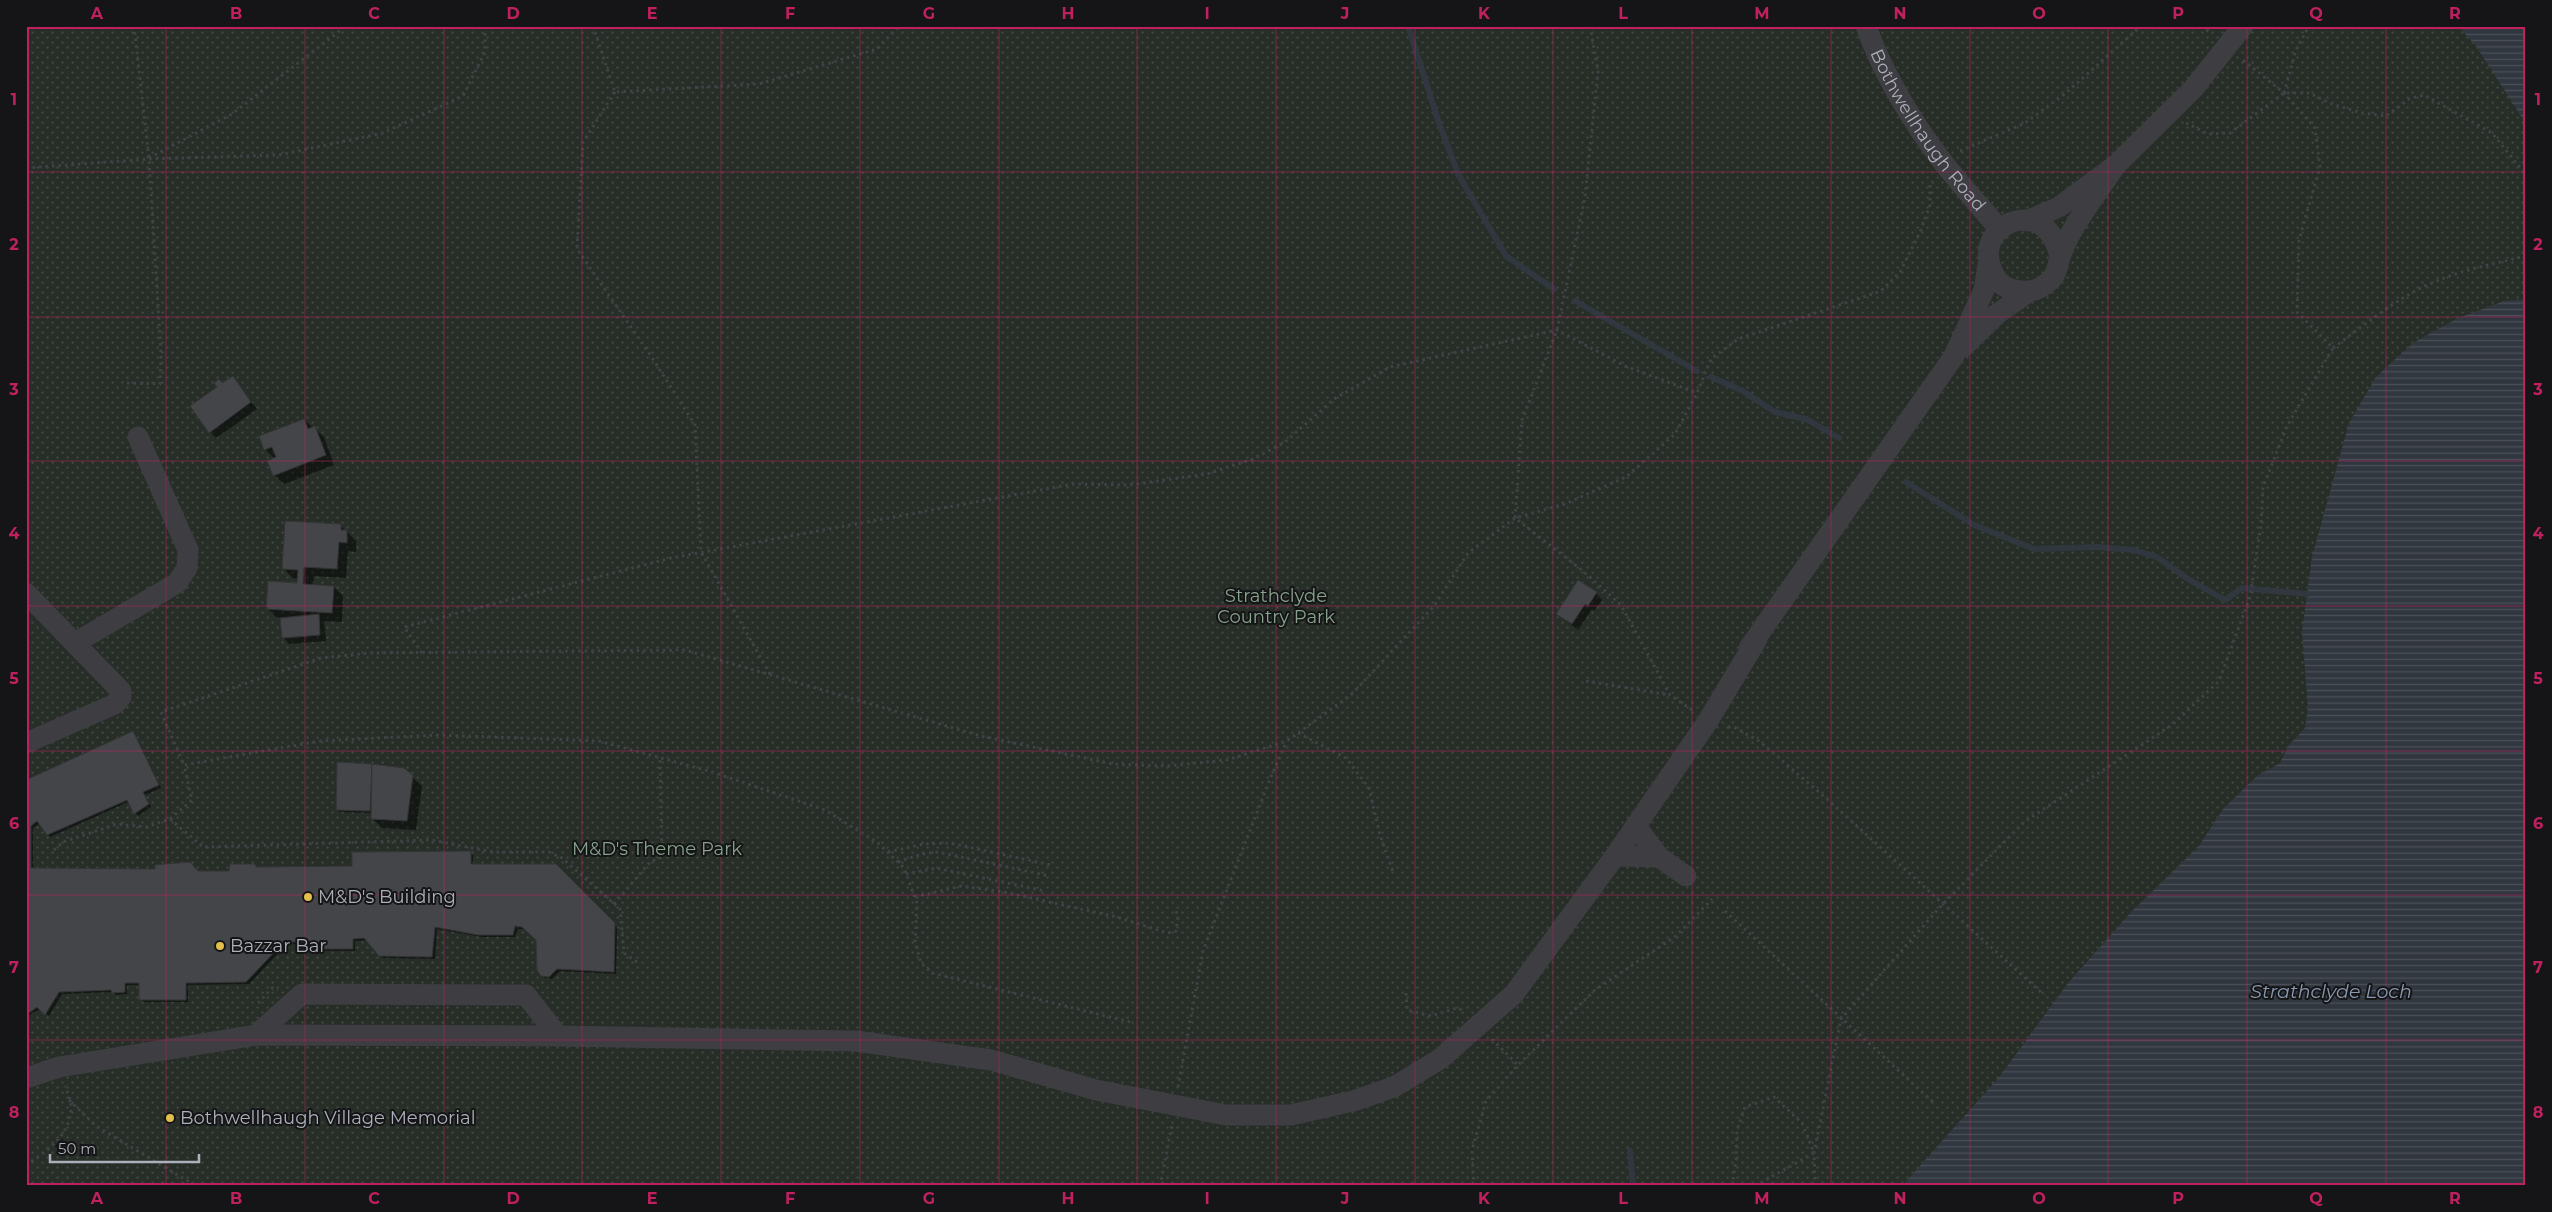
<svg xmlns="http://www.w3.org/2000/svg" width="2552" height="1212" viewBox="0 0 2552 1212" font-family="Montserrat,sans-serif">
<defs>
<pattern id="park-dots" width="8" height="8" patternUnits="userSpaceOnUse" patternTransform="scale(1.25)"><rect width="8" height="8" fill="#262e27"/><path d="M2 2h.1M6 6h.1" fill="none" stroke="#434a44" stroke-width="1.8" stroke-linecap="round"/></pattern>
<pattern id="water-rules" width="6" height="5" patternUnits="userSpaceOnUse" patternTransform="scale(1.25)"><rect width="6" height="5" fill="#31373f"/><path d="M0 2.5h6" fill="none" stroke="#4c5159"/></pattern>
</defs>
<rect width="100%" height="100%" fill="#1a1a1c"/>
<rect fill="url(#park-dots)" x="26" y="26" width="2500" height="1160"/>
<g fill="url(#water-rules)">
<path d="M 2458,26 L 2526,28 L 2526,124 L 2476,46 Z"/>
<path d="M 2526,299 L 2526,1186 L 1902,1186 L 2000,1076 L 2068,983 L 2133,910 L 2199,846 L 2223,809 L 2257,776 L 2280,763 L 2289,745 L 2305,728 L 2308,708 L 2302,631 L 2312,557 L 2349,423 L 2376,377 L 2413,343 L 2456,319 L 2504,301 Z"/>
</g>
<g fill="#0007">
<path d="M 233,377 L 257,409 L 216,438 L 210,432 L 223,385 Z"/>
<path d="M 304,420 L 324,437 L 334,465 L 284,484 L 274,475 L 275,459 L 265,449 Z"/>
<path d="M 341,526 L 356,541 L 356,552 L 348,551 L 346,578 L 314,576 L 313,586 L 334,587 L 343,596 L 342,622 L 324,621 L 326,641 L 289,644 L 283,637 L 282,618 L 277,618 L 268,609 L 298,584 L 299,579 L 293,578 L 284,569 Z"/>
<path d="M 1596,593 L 1602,600 L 1594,611 L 1592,609 L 1578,630 L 1558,614 Z"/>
<path d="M 133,732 L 161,788 L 145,795 L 151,807 L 138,816 L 128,802 L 50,837 L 40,823 L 33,828 L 33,869 L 231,872 L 255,865 L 258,868 L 354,867 L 470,853 L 473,855 L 473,866 L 555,866 L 617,927 L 616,974 L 560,971 L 552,979 L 545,978 L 542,975 L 538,940 L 526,929 L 518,929 L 515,937 L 482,937 L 437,929 L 435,959 L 383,958 L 367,940 L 355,941 L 355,951 L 318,951 L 315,944 L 287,944 L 249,984 L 188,985 L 188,1002 L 143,1002 L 141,999 L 141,985 L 127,985 L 127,994 L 116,995 L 113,992 L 62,994 L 49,1016 L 40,1009 L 26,1017 L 26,782 Z"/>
<path d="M 371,765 L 403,769 L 422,786 L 416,830 L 382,828 L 373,819 L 373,813 L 340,812 L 337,810 Z"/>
</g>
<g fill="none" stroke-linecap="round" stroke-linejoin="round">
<g stroke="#31373f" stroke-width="6">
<path d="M 1408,26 L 1439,123 L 1458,174 L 1506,256 L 1554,289"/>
<path d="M 1575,301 L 1697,371"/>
<path d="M 1711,377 L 1741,390 L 1775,412 L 1806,419 L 1839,438"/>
<path d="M 1906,482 L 1974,525 L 2034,549 L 2097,547 L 2134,550 L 2157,557 L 2188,579 L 2225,600 L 2242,588 L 2307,594"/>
<path d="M 1630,1151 L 1633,1186"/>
</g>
</g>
<g fill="#444548" stroke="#343437">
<path d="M 233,376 L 251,402 L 209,433 L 190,406 L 217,387 L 214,383 L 219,379 L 222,383 Z"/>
<path d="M 304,419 L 308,429 L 315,426 L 326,455 L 273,476 L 267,461 L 276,457 L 272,447 L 264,450 L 259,436 Z"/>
<path d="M 285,521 L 341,524 L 341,530 L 347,530 L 347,543 L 339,542 L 337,569 L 304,567 L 303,584 L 334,586 L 332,613 L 266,609 L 268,581 L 297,583 L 298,570 L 282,569 Z"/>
<path d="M 1578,580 L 1597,592 L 1588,606 L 1585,604 L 1572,624 L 1556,614 Z"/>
<path d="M 319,614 L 320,635 L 282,638 L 280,618 Z"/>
<path d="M 133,731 L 159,785 L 143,792 L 149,804 L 134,814 L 127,800 L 47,835 L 37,821 L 31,826 L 31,868 L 155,869 L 155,865 L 190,862 L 198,871 L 229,871 L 230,864 L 255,864 L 256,867 L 352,866 L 352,852 L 471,851 L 471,864 L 556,864 L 615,923 L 614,972 L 557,969 L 549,977 L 541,976 L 537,970 L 536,940 L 522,927 L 515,926 L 513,935 L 478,935 L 435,927 L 432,957 L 379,956 L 364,938 L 353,939 L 353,949 L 314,949 L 314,942 L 284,942 L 246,982 L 186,983 L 186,1000 L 139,1000 L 139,983 L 125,983 L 125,992 L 112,993 L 111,990 L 59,992 L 45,1015 L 37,1007 L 26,1015 L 26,780 Z"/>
<path d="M 337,762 L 372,764 L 370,811 L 336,810 Z"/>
<path d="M 372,764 L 404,768 L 413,775 L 407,821 L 371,819 Z"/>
</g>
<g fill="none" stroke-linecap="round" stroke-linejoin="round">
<g stroke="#414247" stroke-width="3" stroke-dasharray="2.5 4" stroke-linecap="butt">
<path d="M 593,26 L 615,92 L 759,84 L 877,49 L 899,26"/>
<path d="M 1590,26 L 1598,71 L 1585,197 L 1557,330 L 1522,420 L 1515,518 L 1565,504 L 1626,477 L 1675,434 L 1697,393 L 1711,359 L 1738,339 L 1881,291 L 1900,272 L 1921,230 L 1930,205 L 1930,185 L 1933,181"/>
<path d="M 2201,26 L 2211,33"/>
<path d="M 615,92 L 583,142 L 577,249 L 651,356 L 695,425 L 701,552 L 771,676"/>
<path d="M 2284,93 L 2296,50 L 2309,26"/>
<path d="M 2186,123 L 2208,134 L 2230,133 L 2284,93 L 2309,93 L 2332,104 L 2362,113 L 2386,116 L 2409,99 L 2424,95 L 2492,133 L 2526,175"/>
<path d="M 1960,151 L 2025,123 L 2066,93 L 2141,26"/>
<path d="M 149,158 L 232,114 L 346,26"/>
<path d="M 26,168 L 149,159 L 279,155 L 383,133 L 463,96 L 485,52 L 485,26"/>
<path d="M 2333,348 C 2360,328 2386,307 2415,291 C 2448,273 2485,266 2521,257 L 2526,254"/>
<path d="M 127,383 L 160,384 L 161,354 L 149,159 L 134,26"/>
<path d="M 422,653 L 404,627 L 671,558 L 1073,484 L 1130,485 L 1207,474 L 1253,459 L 1285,442 L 1334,399 L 1390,367 L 1557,330 L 1625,366 L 1697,393"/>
<path d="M 1586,681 L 1670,695"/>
<path d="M 1728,727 L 1734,727 L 1759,741 L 1827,799 L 2044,995"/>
<path d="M 1298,733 L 1346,758 L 1369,788 L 1380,835 L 1393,872"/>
<path d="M 170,819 L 203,847 L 432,840 L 493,852 L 549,852 L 562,858 L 620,909 L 624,953 L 640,964"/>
<path d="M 54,850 L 63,842 L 117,824 L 146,827 L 170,819 L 192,800 L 184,765"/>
<path d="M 888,852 L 924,844 L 950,843 L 1051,865"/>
<path d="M 898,862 L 922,854 L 938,852 L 1049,876"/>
<path d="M 906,874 L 936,868 L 1045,891"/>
<path d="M 915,897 L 961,886 L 1004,892 L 1117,917 L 1167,933 L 1176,931 L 1178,917 L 1176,911"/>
<path d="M 614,904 L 650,862 L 662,857 L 660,757"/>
<path d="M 1725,911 L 1935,1104"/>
<path d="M 1406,993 L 1407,1010 L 1431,1016 L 1457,1008 L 1465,1011"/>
<path d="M 258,1003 L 272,988 L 278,990"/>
<path d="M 1130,1022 L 932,973 L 921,963 L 915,942 L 917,903 L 904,868 L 878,843 L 825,810 L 712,772 L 599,741 L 438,735 L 320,741 L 184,765 L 161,712 L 321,658 L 370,653 L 685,650 L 981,736 L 1113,764 L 1167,766 L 1227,760 L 1287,741 L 1352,694 L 1434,606 L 1468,553 L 1515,518 L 1583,571 L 1621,605 L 1670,695 L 1692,710"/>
<path d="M 1492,1039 L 1518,1065"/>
<path d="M 1178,1087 L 1203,951 L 1270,779 L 1287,741"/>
<path d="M 69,1100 L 96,1126 L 196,1186"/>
<path d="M 26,1165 C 47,1151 70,1136 71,1108 C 72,1102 67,1092 65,1086"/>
<path d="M 1160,1186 L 1172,1125"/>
<path d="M 1474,1186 L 1472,1150 L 1486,1101 L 1518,1065 L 1595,990 L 1676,936 L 1712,899"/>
<path d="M 1732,1186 L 1736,1160 L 1737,1130 L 1745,1107 L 1774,1097 L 1802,1123 L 1814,1153"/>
<path d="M 1755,1186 L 1814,1153"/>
<path d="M 1815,1186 L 1814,1153 L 1841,1019 L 1942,905 L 2024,822 L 2172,725 L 2219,681 L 2250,597 L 2261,524 L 2263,487 L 2287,426 L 2333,348 L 2297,312 L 2299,240 L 2320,167 L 2315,128 L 2284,93 L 2243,60"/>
</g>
<g stroke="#3d3d42" stroke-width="21">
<path id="s1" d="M 1866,26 C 1884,78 1924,142 1960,183 C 1973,199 1987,214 2000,230"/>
<path d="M 2027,221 L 2059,207 L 2116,165 L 2193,89 L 2243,26"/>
<path d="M 2060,257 C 2048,196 1981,220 1989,261 C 1992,273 1998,286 2011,289 C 2024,293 2037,292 2047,283 C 2057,276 2057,267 2060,257 C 2070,227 2098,192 2116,165"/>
<path d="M 1963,347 L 1997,314 L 2030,291"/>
<path d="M 26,593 L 121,691 L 121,697 L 115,704 L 26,743"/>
<path d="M 75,643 L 177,583 L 187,568 L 188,550 L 138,437"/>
<path d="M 1749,648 L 1954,356 L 1984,290 L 1989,259"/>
<path d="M 1636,826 L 1659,857 L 1686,876"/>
<path d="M 1615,856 L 1659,857"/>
<path d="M 256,1035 L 302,994 L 526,995 L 558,1036"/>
<path d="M 26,1078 L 59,1067 L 256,1035 L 558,1036 L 856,1041 L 991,1060 L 1096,1090 L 1226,1115 L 1291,1115 L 1353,1101 L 1394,1087 L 1440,1059 L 1514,994 L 1615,856 L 1708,721 L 1757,639"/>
</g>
</g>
<path fill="none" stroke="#c12060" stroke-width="1" stroke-opacity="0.55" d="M 166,26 L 166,1186M 305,26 L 305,1186M 444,26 L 444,1186M 582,26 L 582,1186M 721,26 L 721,1186M 860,26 L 860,1186M 999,26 L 999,1186M 1137,26 L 1137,1186M 1276,26 L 1276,1186M 1415,26 L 1415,1186M 1553,26 L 1553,1186M 1692,26 L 1692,1186M 1831,26 L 1831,1186M 1970,26 L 1970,1186M 2108,26 L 2108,1186M 2247,26 L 2247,1186M 2386,26 L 2386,1186M 26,172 L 2526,172M 26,317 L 2526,317M 26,461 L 2526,461M 26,606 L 2526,606M 26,751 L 2526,751M 26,895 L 2526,895M 26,1040 L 2526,1040"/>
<g fill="#e2be4b" stroke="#151517" stroke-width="2">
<circle cx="308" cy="897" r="5"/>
<circle cx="220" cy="946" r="5"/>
<circle cx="170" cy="1118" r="5"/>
</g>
<g text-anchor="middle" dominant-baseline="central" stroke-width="4" stroke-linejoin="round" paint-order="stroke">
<g font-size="18" fill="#adb0ba" stroke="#151517">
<text stroke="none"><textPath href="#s1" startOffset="122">Bothwellhaugh Road</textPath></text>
</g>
<g font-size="18" fill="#86a38b" stroke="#151517">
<text x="1276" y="596">Strathclyde<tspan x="1276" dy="21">Country Park</tspan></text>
<text x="657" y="849">M&amp;D's Theme Park</text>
</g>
<g font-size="18" fill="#adb0ba" stroke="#151517" text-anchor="start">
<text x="318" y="897">M&amp;D's Building</text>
<text x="230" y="946">Bazzar Bar</text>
<text x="180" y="1118">Bothwellhaugh Village Memorial</text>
</g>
<g font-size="19" font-style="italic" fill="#889ab1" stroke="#151517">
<text x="2331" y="991">Strathclyde Loch</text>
</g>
</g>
<rect width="2552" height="1212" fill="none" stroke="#151517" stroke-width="55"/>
<path d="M50 1154v8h149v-8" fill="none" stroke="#adb0ba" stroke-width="2.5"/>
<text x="58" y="1154" font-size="15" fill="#adb0ba" stroke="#151517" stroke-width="4" paint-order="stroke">50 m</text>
<rect x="28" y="28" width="2496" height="1156" fill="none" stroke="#c12060" stroke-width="2"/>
<g font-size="16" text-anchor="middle" font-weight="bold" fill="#c12060">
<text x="97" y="19">A</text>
<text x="236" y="19">B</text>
<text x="374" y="19">C</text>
<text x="513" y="19">D</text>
<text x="652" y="19">E</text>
<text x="790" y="19">F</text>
<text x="929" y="19">G</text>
<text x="1068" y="19">H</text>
<text x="1207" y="19">I</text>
<text x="1345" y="19">J</text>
<text x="1484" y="19">K</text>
<text x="1623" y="19">L</text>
<text x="1762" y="19">M</text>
<text x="1900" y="19">N</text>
<text x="2039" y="19">O</text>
<text x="2178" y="19">P</text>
<text x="2316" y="19">Q</text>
<text x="2455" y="19">R</text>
<text x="14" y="105">1</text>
<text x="2538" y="105">1</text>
<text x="14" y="250">2</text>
<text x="2538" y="250">2</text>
<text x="14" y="395">3</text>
<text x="2538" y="395">3</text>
<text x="14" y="539">4</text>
<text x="2538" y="539">4</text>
<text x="14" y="684">5</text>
<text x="2538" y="684">5</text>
<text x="14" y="829">6</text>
<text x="2538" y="829">6</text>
<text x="14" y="973">7</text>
<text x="2538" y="973">7</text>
<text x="14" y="1118">8</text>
<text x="2538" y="1118">8</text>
<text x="97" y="1204">A</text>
<text x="236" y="1204">B</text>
<text x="374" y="1204">C</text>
<text x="513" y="1204">D</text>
<text x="652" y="1204">E</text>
<text x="790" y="1204">F</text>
<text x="929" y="1204">G</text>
<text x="1068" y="1204">H</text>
<text x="1207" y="1204">I</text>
<text x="1345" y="1204">J</text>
<text x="1484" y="1204">K</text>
<text x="1623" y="1204">L</text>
<text x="1762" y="1204">M</text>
<text x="1900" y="1204">N</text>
<text x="2039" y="1204">O</text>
<text x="2178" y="1204">P</text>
<text x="2316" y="1204">Q</text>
<text x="2455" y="1204">R</text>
</g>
</svg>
